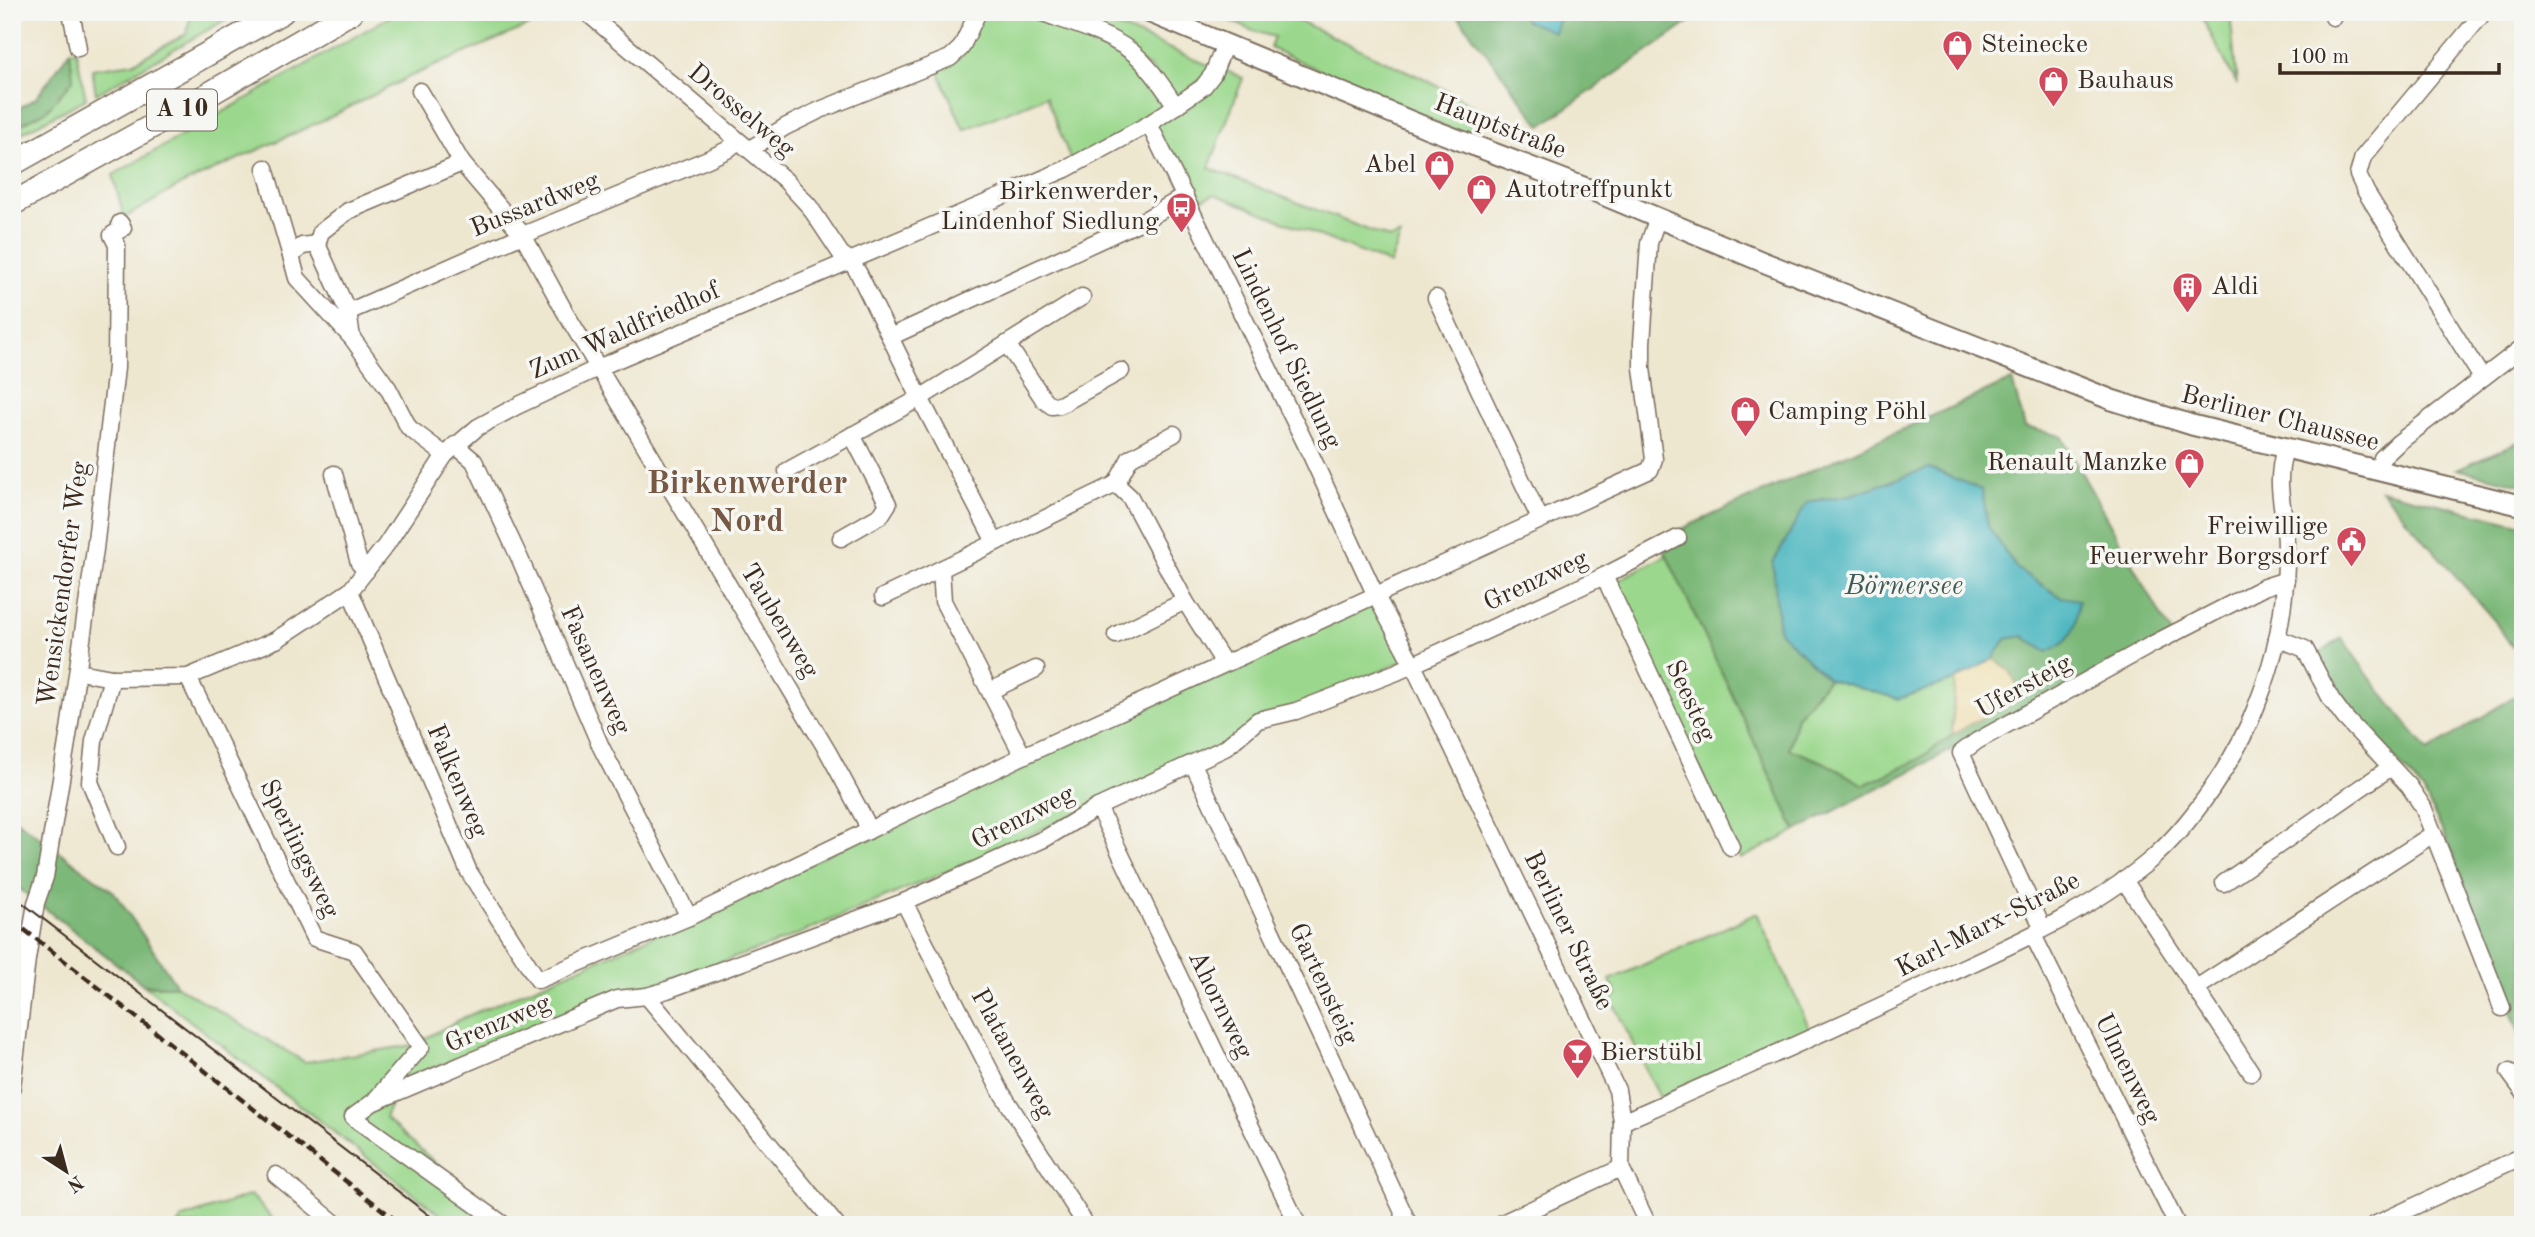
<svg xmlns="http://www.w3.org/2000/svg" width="2535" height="1237" viewBox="0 0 2535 1237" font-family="'Old Standard TT',serif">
<rect width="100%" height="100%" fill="#f6f6f2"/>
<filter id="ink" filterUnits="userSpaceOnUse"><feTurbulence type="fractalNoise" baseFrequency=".0143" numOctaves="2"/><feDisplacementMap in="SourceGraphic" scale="14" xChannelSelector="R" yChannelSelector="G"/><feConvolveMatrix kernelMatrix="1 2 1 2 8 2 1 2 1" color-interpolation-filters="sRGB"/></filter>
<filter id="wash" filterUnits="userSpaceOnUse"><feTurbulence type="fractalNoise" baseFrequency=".00686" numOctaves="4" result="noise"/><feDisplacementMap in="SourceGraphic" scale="28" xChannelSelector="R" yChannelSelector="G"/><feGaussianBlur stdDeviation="1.57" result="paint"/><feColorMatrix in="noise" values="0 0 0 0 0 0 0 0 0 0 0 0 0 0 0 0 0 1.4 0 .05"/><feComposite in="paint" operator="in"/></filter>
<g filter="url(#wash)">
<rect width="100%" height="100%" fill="#eee7d0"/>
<g fill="#9bd88d" stroke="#6b8156" stroke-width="2">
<path d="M 192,12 L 239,12 L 96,94 L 92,69 L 133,63 L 186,34 Z"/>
<path d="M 398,12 L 561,12 L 411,76 L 330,117 L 181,185 L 124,218 L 113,175 Z"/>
<path d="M 980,12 L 1035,12 L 1122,48 L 1173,105 L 1072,163 L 1046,96 L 964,130 L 936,66 L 951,59 Z"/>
<path d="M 1046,12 L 1083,12 L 1213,67 L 1176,103 L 1150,67 Z"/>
<path d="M 1212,12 L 1280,12 L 1424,79 L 1457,96 L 1492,119 L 1473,134 L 1465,135 L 1270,48 L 1274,37 L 1253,31 Z"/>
<path d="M 2199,12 L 2230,12 L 2237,84 Z"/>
<path d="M 76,50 L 86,99 L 12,138 L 12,129 L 46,111 L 73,80 L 70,51 Z"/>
<path d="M 1217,67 L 1243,78 L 1209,168 L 1391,239 L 1401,235 L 1390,264 L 1215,194 L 1190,204 L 1151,125 Z"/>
<path d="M 1667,555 L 1796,831 L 1741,859 L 1614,582 Z"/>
<path d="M 1378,598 L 1409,658 L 993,852 L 903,890 L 777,943 L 624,995 L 401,1080 L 385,1118 L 438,1165 L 516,1225 L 454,1225 L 145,986 L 177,986 L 305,1062 L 413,1045 L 463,1018 L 626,948 Z"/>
<path d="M 1828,679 L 1899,699 L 1955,680 L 1952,735 L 1918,760 L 1864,785 L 1823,762 L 1789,749 L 1797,716 Z"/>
<path d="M 1757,913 L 1810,1029 L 1660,1098 L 1611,999 L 1617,995 L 1610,980 Z"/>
<path d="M 251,1195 L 278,1225 L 177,1225 L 183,1218 Z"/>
</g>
<g fill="#7cb878" stroke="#5c714b" stroke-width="2" fill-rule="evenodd">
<path d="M 1455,12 L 1520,12 L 1526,21 L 1554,32 L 1561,12 L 1704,12 L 1541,126 Z"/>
<path d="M 70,51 L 73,80 L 46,111 L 12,129 L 12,112 L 36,98 Z"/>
<path d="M 2012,380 L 2025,427 L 2061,436 L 2172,635 L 1796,831 L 1659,539 ZM 1929,468 L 1982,490 L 1988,526 L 2017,569 L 2061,597 L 2047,652 L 2022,636 L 2006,639 L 1993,659 L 2010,671 L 2020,695 L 1969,723 L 1918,760 L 1864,785 L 1823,762 L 1789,749 L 1797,716 L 1828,679 L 1779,631 L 1773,563 L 1808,502 L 1851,495 Z"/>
<path d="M 2523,440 L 2523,485 L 2457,469 Z"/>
<path d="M 2381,490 L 2523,525 L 2523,663 L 2494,620 Z"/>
<path d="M 2342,638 L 2373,682 L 2428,751 L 2523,691 L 2523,1044 L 2452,851 L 2423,791 L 2340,697 L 2319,654 Z"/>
<path d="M 12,817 L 114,892 L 177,986 L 144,985 L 12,883 Z"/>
</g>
<path fill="#eeda9e" stroke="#94825e" stroke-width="2" d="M 1993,659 L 2010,671 L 2021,695 L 1952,735 L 1955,680 Z"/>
<g fill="#44b4be" stroke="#406f6e" stroke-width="2">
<path d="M 1520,12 L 1561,12 L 1554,32 L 1526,21 Z"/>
<path d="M 1929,468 L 1982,490 L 1988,526 L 2017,569 L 2061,597 L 2079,600 C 2076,628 2075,640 2047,652 L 2023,636 L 2006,639 L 1993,659 L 1955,680 L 1899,699 L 1828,679 L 1779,631 L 1773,563 L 1807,502 L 1851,495 Z"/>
</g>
</g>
<g filter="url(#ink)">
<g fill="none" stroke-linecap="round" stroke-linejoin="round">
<defs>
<g id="minor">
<path d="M 71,12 L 78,48"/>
<path d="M 586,12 L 785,180 L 809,206 L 841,254 L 851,261 L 859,274 L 920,398 L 995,542"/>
<path d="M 1040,12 C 1070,23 1105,32 1131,51 C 1149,65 1163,87 1176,106"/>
<path d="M 2333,17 L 2335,12"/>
<path d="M 420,91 L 462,163 L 523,235 L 565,312 L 828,752 L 865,820 L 868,831"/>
<path d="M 1149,124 L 1311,455 L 1376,596 L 1413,665 L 1617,1090 L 1622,1122 L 1621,1168 L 1648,1225"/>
<path d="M 750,149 L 785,127 L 820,110 L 950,58 L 961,48 L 978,12"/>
<path d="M 265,168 L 291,256"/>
<path d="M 317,244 L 321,232 L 348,211 L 462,163"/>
<path d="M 1436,298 L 1540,519"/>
<path d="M 348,312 L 523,235 L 708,159 L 727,150 L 738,141"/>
<path d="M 890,337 L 1148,218 L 1185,196"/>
<path d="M 352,338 L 297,278 L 291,256 L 302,246 L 317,244 L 348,312 L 352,338 L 388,388 L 409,428 L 445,455"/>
<path d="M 1007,344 L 1044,400 L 1052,406 L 1060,405 L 1121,371"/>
<path d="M 2482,378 L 2366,192 L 2358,175 L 2363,157 L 2484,12"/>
<path d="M 455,445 L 474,461 L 520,559 L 601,747 L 689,917"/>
<path d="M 787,471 L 920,398 L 1082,297"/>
<path d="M 2378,471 L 2382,458 L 2398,443 L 2523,347"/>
<path d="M 334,474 L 359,563 L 366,571"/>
<path d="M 1116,484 L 1130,458 L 1174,434"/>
<path d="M 841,538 L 881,515 L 888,504 L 852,435"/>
<path d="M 1604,576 L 1731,847"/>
<path d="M 350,591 L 469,872 L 538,980 L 689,917 L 1023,756 L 1650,470 L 1654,459 L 1642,368 L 1642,343 L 1649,243 L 1658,217"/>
<path d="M 883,597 L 941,569"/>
<path d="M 1116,635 L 1185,601"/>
<path d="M 2277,638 L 2305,649 L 2331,699 L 2345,718 L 2409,786 L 2423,807 L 2502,1008"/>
<path d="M 79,672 L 112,678 L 188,677 L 276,640 L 350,591 L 386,545 L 445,455 L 478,427 L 517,406 L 600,367 L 1066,169 L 1149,124 L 1203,87 L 1213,74 L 1225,44"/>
<path d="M 188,677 L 314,938 L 354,951 L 421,1047 L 376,1099"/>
<path d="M 112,678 L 94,741 L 90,782 L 117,847"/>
<path d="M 990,691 L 1036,669"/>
<path d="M 1023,756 L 943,601 L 941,569 L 1116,484 L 1130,497 L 1185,601 L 1224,663"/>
<path d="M 1193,764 L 1409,1225"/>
<path d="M 1098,807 L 1298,1225"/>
<path d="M 2124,880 L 2251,1072"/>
<path d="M 2224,883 L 2391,767"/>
<path d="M 904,902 L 1000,1090 L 1086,1225"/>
<path d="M 2043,929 L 1961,753 L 1977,741 L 2151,645 L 2264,587 L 2286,580"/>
<path d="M 2033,935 L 2177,1225"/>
<path d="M 2195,989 L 2433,834"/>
<path d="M 647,996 L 836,1225"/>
<path d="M 2509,1072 L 2523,1091"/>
<path d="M 12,1087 L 27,959 L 36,903 L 45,877 L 69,730 L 95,549 L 116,368 L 117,245 L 112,235 L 123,228 L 120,223"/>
<path d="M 1622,1122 C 1727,1076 1832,1029 1936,980 C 2009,946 2085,914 2148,862 C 2191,826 2236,759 2256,707 C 2276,657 2287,601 2286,547 C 2286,507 2273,490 2285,448"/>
<path d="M 276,1175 L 337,1225"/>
<path d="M 504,1225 L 353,1117 L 372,1103 L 617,999 L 647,996 L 667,990 L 904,902 L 1046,838 L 1098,807 L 1225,748 L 1258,720 L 1296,711 L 1397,672 L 1604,576 L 1678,538"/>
<path d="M 1498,1225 L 1621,1168"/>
<path d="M 2374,1225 L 2523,1156"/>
</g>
<path id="major" d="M 1148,12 L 1425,127 L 1591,190 L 1763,262 L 2112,400 L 2192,425 L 2523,506"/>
<g id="highway">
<path d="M 12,164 L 282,12"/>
<path d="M 12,204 L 185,108 L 351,12"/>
</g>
</defs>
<use href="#minor" stroke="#7a6c5c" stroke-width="19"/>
<use href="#major" stroke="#7a6c5c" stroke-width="23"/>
<use href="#highway" stroke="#7a6c5c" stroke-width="26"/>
<use href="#minor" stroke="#fff" stroke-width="16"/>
<use href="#major" stroke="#fff" stroke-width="19"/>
<use href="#highway" stroke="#fff" stroke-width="23"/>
<path stroke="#3b2a1e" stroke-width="2" d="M 12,895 L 442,1225"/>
<path stroke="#3b2a1e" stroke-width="4.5" stroke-dasharray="10 5" stroke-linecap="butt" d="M 12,920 L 402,1225"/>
</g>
</g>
<defs>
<symbol id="shop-pin" viewBox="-11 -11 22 30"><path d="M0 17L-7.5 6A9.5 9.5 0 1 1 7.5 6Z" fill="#d1495b" stroke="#f6f6f2"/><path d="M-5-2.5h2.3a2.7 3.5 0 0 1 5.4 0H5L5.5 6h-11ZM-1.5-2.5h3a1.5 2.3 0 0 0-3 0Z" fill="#fff"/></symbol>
<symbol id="bus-pin" viewBox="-11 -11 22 30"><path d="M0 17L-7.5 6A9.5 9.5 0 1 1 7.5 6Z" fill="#d1495b" stroke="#f6f6f2"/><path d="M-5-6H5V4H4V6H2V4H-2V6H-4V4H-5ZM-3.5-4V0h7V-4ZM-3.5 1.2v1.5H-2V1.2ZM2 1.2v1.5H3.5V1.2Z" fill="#fff"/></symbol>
<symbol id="building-pin" viewBox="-11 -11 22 30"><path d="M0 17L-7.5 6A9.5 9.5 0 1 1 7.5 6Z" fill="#d1495b" stroke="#f6f6f2"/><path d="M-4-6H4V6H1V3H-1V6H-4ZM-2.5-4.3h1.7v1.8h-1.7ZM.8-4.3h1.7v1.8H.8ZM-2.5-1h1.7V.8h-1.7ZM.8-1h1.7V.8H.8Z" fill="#fff"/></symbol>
<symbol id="civic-pin" viewBox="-11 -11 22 30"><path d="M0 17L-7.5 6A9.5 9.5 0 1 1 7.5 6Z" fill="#d1495b" stroke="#f6f6f2"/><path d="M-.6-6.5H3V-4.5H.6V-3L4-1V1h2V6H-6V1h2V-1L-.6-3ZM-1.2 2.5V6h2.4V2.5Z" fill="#fff"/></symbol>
<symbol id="bar-pin" viewBox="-11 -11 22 30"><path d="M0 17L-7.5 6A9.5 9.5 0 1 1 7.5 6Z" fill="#d1495b" stroke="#f6f6f2"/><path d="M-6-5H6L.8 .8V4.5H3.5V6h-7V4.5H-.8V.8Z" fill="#fff"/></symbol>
</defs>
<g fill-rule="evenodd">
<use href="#shop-pin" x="1940" y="28" width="35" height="47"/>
<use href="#shop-pin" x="2036" y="64" width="35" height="47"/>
<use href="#shop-pin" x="1422" y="148" width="35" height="47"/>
<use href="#shop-pin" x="1464" y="172" width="35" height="47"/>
<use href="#bus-pin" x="1164" y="190" width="35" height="47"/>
<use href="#building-pin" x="2170" y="270" width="35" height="47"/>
<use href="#shop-pin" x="1728" y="394" width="35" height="47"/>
<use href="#shop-pin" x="2172" y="446" width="35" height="47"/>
<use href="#civic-pin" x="2334" y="524" width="35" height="47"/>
<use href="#bar-pin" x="1560" y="1036" width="35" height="47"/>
</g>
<g text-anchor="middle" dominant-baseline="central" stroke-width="7" stroke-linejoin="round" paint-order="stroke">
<rect fill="#f6f6f2" stroke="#73675e" stroke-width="2" x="147" y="89.5" width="70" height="41" rx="5"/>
<g font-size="24" font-weight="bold" fill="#3b2a1e">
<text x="182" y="110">A 10</text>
</g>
<g font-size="26" fill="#3b2a1e" stroke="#f6f6f2" text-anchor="start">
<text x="1981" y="45">Steinecke</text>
<text x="2077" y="81">Bauhaus</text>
<text x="1416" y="165" text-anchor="end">Abel</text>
<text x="1504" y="190">Autotreffpunkt</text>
<text x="1159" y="192" text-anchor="end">Birkenwerder,<tspan x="1159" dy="30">Lindenhof Siedlung</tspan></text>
<text x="2211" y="287">Aldi</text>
<text x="1768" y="412">Camping Pöhl</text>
<text x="2167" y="463" text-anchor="end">Renault Manzke</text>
<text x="2328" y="527" text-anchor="end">Freiwillige<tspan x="2328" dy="30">Feuerwehr Borgsdorf</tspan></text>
<text x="1600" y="1053">Bierstübl</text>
</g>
<g font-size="26" fill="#3b2a1e" stroke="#f6f6f2">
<text transform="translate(741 111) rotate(40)">Drosselweg</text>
<text transform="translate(1500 127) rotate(21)">Hauptstraße</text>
<text transform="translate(535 205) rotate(-22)">Bussardweg</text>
<text transform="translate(625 331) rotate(-24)">Zum Waldfriedhof</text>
<text transform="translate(1286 349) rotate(64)">Lindenhof Siedlung</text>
<text transform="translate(2280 419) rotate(14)">Berliner Chaussee</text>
<text transform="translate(1536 581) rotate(-25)">Grenzweg</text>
<text transform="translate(64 584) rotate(-82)">Wensickendorfer Weg</text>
<text transform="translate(779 621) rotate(59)">Taubenweg</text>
<text transform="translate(595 670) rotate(66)">Fasanenweg</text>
<text transform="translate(2024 687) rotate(-29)">Ufersteig</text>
<text transform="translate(1690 701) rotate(65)">Seesteg</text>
<text transform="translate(457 781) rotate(67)">Falkenweg</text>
<text transform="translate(1023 818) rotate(-27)">Grenzweg</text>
<text transform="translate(299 849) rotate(64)">Sperlingsweg</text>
<text transform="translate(1988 925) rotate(-27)">Karl-Marx-Straße</text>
<text transform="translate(1568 931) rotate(64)">Berliner Straße</text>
<text transform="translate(1323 984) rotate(65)">Gartensteig</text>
<text transform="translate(1220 1005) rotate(64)">Ahornweg</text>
<text transform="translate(498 1024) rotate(-23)">Grenzweg</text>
<text transform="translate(1012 1054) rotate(61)">Platanenweg</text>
<text transform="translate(2127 1069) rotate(64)">Ulmenweg</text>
</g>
<g font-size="28" font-style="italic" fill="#3e5a56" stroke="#f6f6f2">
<text x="1904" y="587">Börnersee</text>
</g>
<g font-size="33" font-weight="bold" fill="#775843" stroke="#f6f6f2">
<text x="747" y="484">Birkenwerder<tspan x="747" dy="38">Nord</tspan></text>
</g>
</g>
<rect width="2535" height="1237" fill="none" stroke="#f6f6f2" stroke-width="42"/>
<g transform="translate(66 1171) rotate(144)" stroke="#f6f6f2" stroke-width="5" paint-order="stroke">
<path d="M0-5L12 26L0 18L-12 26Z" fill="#3b2a1e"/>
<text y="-10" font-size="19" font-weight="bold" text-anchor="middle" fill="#3b2a1e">N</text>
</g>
<path d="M2280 63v10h219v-10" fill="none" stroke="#3b2a1e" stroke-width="3.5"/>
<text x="2290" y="63" font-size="21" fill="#3b2a1e" stroke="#f6f6f2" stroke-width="5" paint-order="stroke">100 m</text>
</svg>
